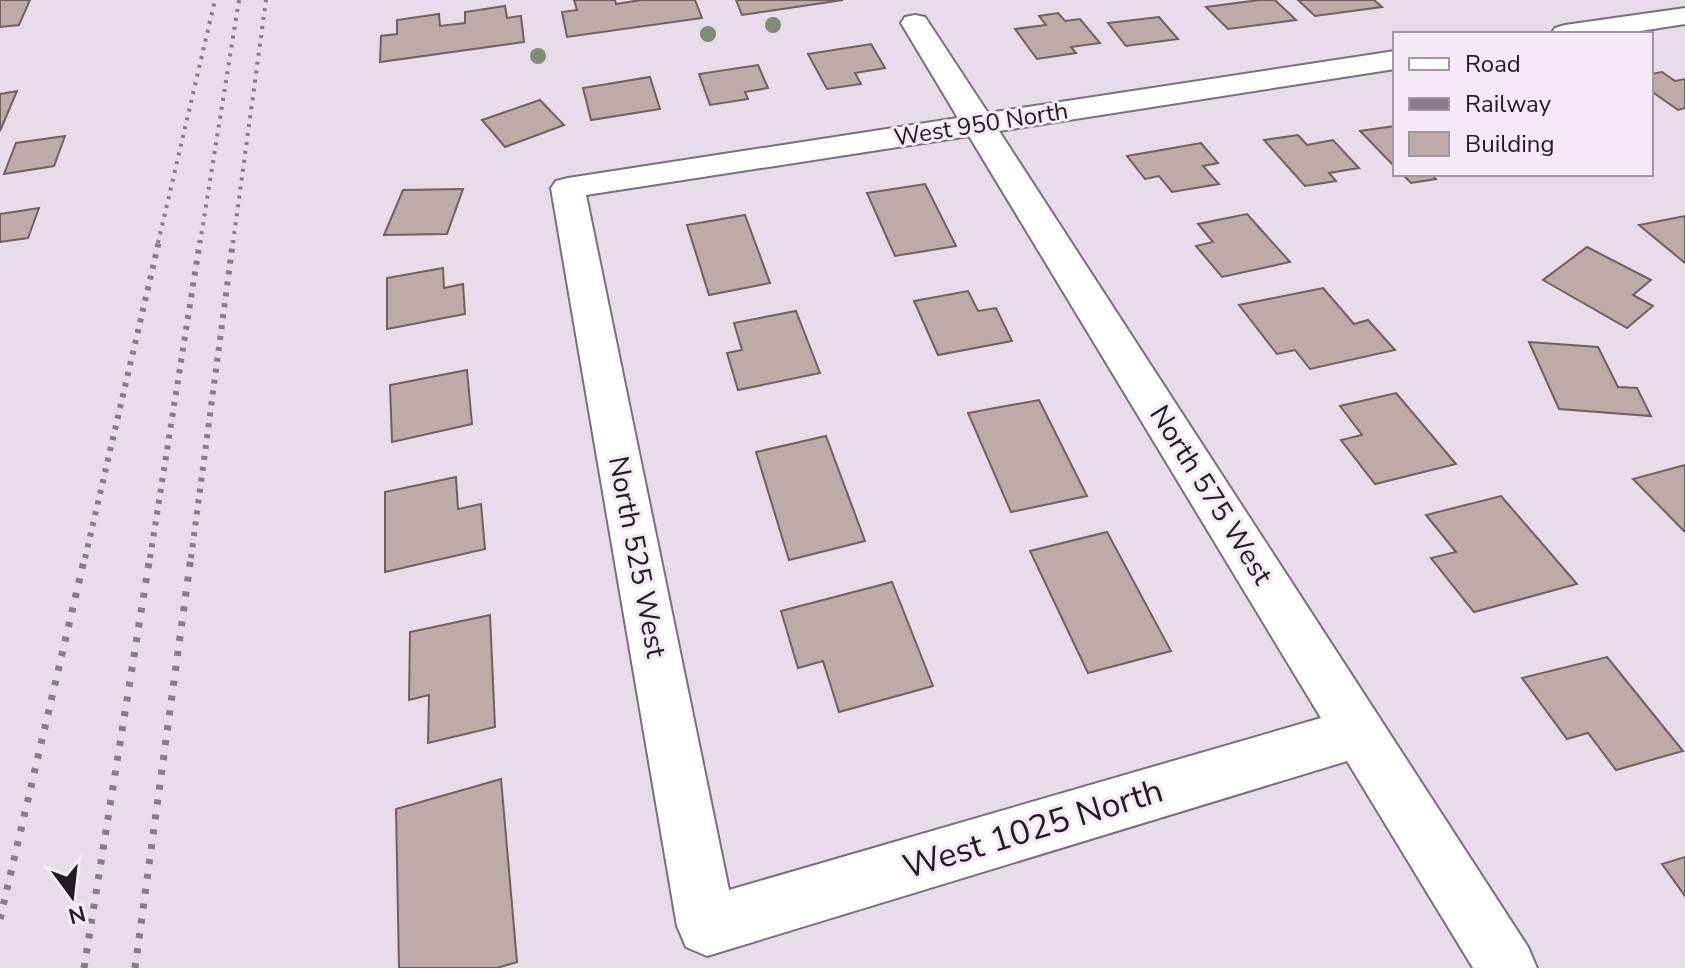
<svg xmlns="http://www.w3.org/2000/svg" width="1685" height="968" viewBox="0 0 1685 968" font-family="'Nunito Sans',sans-serif">
<rect width="100%" height="100%" fill="#e8dcea"/>
<g fill="#beaaa7" stroke="#72605e" stroke-width="2">
<path d="M 0,0 L 30,0 L 19,25 L 0,27 Z"/>
<path d="M 574,0 L 615,0 L 616,4 L 641,0 L 695,0 L 702,18 L 567,37 L 562,12 L 577,10 Z"/>
<path d="M 736,0 L 843,0 L 742,15 Z"/>
<path d="M 1259,0 L 1275,0 L 1296,20 L 1228,29 L 1206,7 Z"/>
<path d="M 1298,0 L 1374,0 L 1382,7 L 1315,16 Z"/>
<path d="M 505,6 L 507,18 L 521,16 L 524,42 L 380,62 L 381,36 L 397,34 L 397,20 L 439,14 L 440,26 L 465,23 L 465,12 Z"/>
<path d="M 1058,13 L 1065,21 L 1080,19 L 1100,43 L 1071,47 L 1076,53 L 1037,59 L 1015,29 L 1046,25 L 1039,16 Z"/>
<path d="M 1159,17 L 1178,39 L 1126,46 L 1108,23 Z"/>
<path d="M 871,44 L 885,68 L 855,73 L 861,84 L 827,89 L 808,54 Z"/>
<path d="M 758,65 L 768,88 L 745,92 L 748,99 L 710,105 L 699,74 Z"/>
<path d="M 1662,72 L 1675,81 L 1685,79 L 1685,108 L 1678,110 L 1651,91 L 1651,74 Z"/>
<path d="M 650,77 L 660,109 L 591,120 L 583,88 Z"/>
<path d="M 17,91 L 0,131 L 0,94 Z"/>
<path d="M 540,100 L 564,125 L 505,147 L 482,120 Z"/>
<path d="M 1395,126 L 1395,167 L 1360,131 Z"/>
<path d="M 1298,135 L 1307,145 L 1333,140 L 1359,168 L 1329,173 L 1336,181 L 1305,186 L 1264,140 Z"/>
<path d="M 65,136 L 54,166 L 4,174 L 16,143 Z"/>
<path d="M 1201,143 L 1218,163 L 1203,166 L 1219,184 L 1172,192 L 1159,176 L 1145,179 L 1127,156 Z"/>
<path d="M 1402,174 L 1431,174 L 1436,179 L 1411,183 Z"/>
<path d="M 925,184 L 956,246 L 895,256 L 867,193 Z"/>
<path d="M 463,189 L 447,234 L 384,235 L 403,190 Z"/>
<path d="M 39,208 L 28,238 L 0,242 L 0,214 Z"/>
<path d="M 1247,214 L 1290,262 L 1222,277 L 1196,246 L 1213,242 L 1198,224 Z"/>
<path d="M 745,215 L 770,283 L 709,295 L 687,225 Z"/>
<path d="M 1685,216 L 1685,263 L 1639,225 Z"/>
<path d="M 1587,247 L 1651,280 L 1633,295 L 1653,306 L 1627,328 L 1543,280 Z"/>
<path d="M 443,268 L 444,288 L 463,284 L 465,314 L 387,329 L 387,278 Z"/>
<path d="M 1323,288 L 1354,324 L 1368,320 L 1395,350 L 1310,369 L 1295,350 L 1277,354 L 1239,305 Z"/>
<path d="M 968,291 L 978,311 L 996,308 L 1012,341 L 938,355 L 914,301 Z"/>
<path d="M 796,311 L 820,373 L 738,390 L 727,353 L 742,350 L 734,323 Z"/>
<path d="M 1529,342 L 1598,347 L 1618,387 L 1637,388 L 1651,416 L 1559,409 Z"/>
<path d="M 467,370 L 472,424 L 392,442 L 390,385 Z"/>
<path d="M 1396,393 L 1456,464 L 1375,484 L 1341,440 L 1362,435 L 1340,406 Z"/>
<path d="M 1039,400 L 1087,496 L 1011,512 L 968,413 Z"/>
<path d="M 826,436 L 865,541 L 789,560 L 756,452 Z"/>
<path d="M 1685,465 L 1685,532 L 1633,479 Z"/>
<path d="M 456,477 L 458,509 L 481,504 L 485,549 L 385,572 L 385,492 Z"/>
<path d="M 1501,496 L 1577,584 L 1474,612 L 1431,558 L 1456,552 L 1426,515 Z"/>
<path d="M 1107,532 L 1171,651 L 1088,673 L 1030,551 Z"/>
<path d="M 892,582 L 933,686 L 839,712 L 823,661 L 798,668 L 781,611 Z"/>
<path d="M 490,615 L 495,727 L 428,743 L 429,695 L 409,700 L 410,632 Z"/>
<path d="M 1607,657 L 1683,751 L 1616,770 L 1588,733 L 1567,739 L 1522,678 Z"/>
<path d="M 501,779 L 517,962 L 497,968 L 399,968 L 396,809 Z"/>
<path d="M 1685,857 L 1685,896 L 1662,864 Z"/>
</g>
<g fill="none" stroke-linecap="round" stroke-linejoin="round">
<defs>
<g id="minor">
<path d="M 1685,8 L 1685,24 L 1621,34 L 1551,34 L 1555,28 L 1565,25 Z"/>
<path d="M 915,15 L 925,17 L 988,113 L 1395,51 L 1395,69 L 999,131 L 1528,947 L 1537,968 L 1473,968 L 1347,761 L 707,956 L 686,947 L 677,926 L 551,188 L 556,181 L 568,178 L 958,118 L 901,23 L 905,17 ZM 969,136 L 1321,718 L 729,890 L 586,195 Z"/>
</g>
</defs>
<use href="#minor" stroke="#7a6f7c" stroke-width="4"/>
<use href="#minor" fill="#fff" fill-rule="evenodd"/>
<g stroke="#857d87" stroke-width="4" stroke-dasharray="3 6" stroke-linecap="butt">
<path d="M 158,243 L 215,0"/>
<path d="M 200,243 L 239,0"/>
<path d="M 233,243 L 266,0"/>
</g>
<g stroke="#857d87" stroke-width="6" stroke-dasharray="4 7" stroke-linecap="butt">
<path d="M 85,558 L 159,241"/>
<path d="M 150,558 L 200,241"/>
<path d="M 191,558 L 233,241"/>
</g>
<g stroke="#857d87" stroke-width="7" stroke-dasharray="5 10" stroke-linecap="butt">
<path d="M 0,919 L 85,556"/>
<path d="M 84,968 L 150,556"/>
<path d="M 135,968 L 191,556"/>
</g>
</g>
<g fill="#808d76">
<circle cx="773" cy="25" r="8"/>
<circle cx="708" cy="34" r="8"/>
<circle cx="538" cy="56" r="8"/>
</g>
<g text-anchor="middle" dominant-baseline="central" stroke-width="6" stroke-linejoin="round" paint-order="stroke">
<g font-size="24" fill="#201c21" stroke="#f5e9f7">
<text transform="translate(981 124) rotate(-9)">West 950 North</text>
</g>
<g font-size="28" fill="#201c21" stroke="#f5e9f7">
<text transform="translate(1211 495) rotate(58)">North 575 West</text>
<text transform="translate(637 557) rotate(79)">North 525 West</text>
</g>
<g font-size="34" fill="#201c21" stroke="#f5e9f7">
<text transform="translate(1033 829) rotate(-17)">West 1025 North</text>
</g>
</g>
<rect x="1393" y="32" width="260" height="144" fill="#f5e9f7" stroke="#a097a1" stroke-width="2"/>
<rect x="1409" y="58" width="40" height="12" fill="#ffffff" stroke="#a097a1" stroke-width="2"/>
<text x="1465" y="72" font-size="24" fill="#201c21">Road</text>
<rect x="1409" y="98" width="40" height="12" fill="#857d87" stroke="#a097a1" stroke-width="2"/>
<text x="1465" y="112" font-size="24" fill="#201c21">Railway</text>
<rect x="1409" y="132" width="40" height="24" fill="#beaaa7" stroke="#a097a1" stroke-width="2"/>
<text x="1465" y="152" font-size="24" fill="#201c21">Building</text>
<g transform="translate(72 896) rotate(165)" stroke="#f5e9f7" stroke-width="6" paint-order="stroke">
<path d="M0-6L14 30L0 20L-14 30Z" fill="#201c21"/>
<text y="-12" font-size="22" font-weight="bold" text-anchor="middle" fill="#201c21">N</text>
</g>
</svg>
